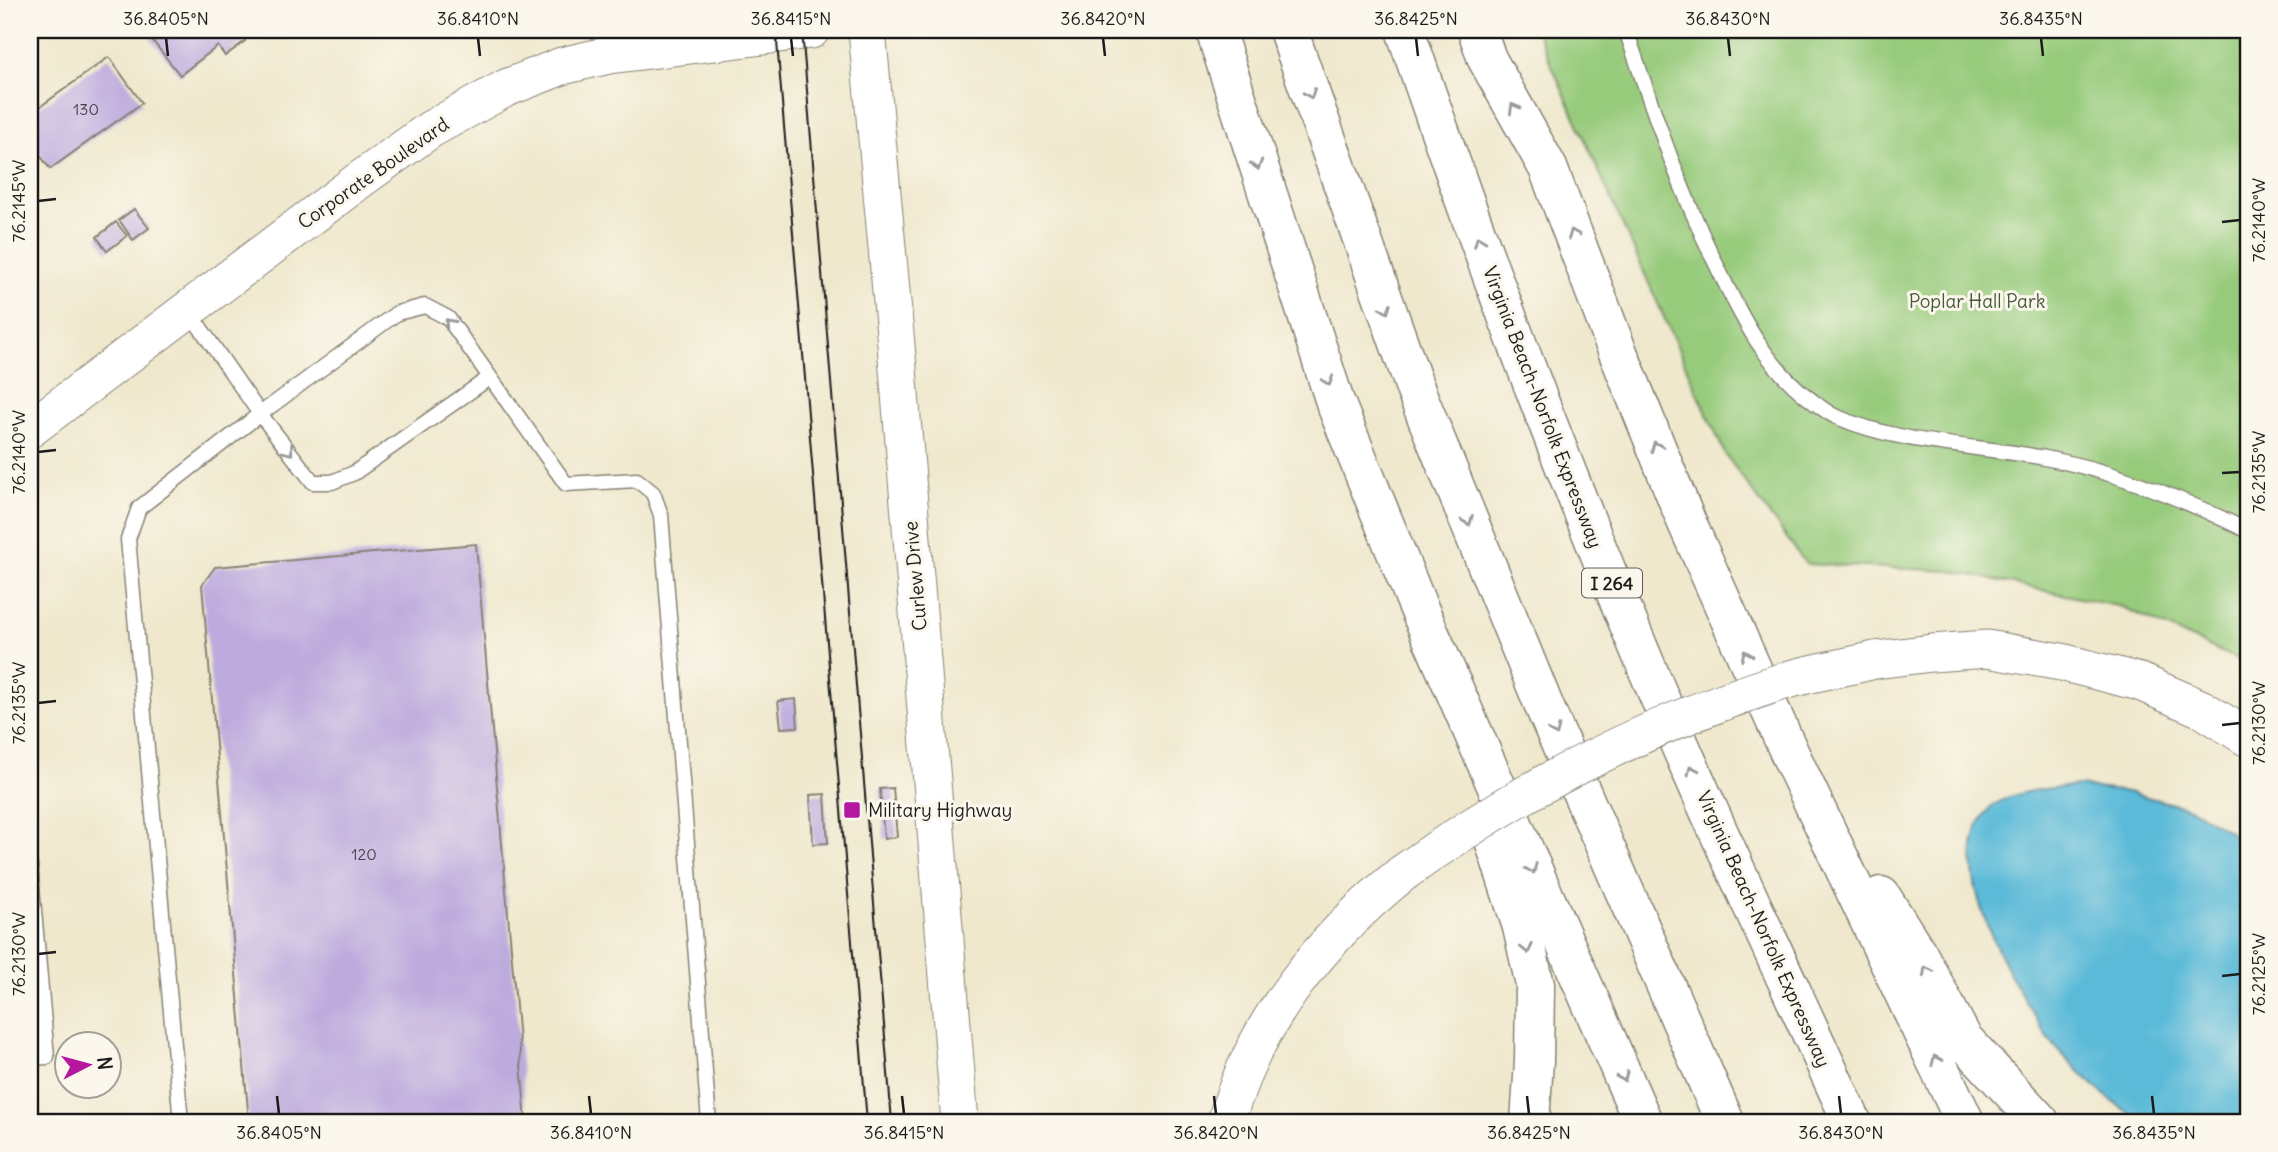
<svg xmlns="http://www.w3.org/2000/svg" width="2278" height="1152" viewBox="0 0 2278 1152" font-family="Delius,sans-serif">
<rect width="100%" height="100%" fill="#fbf7ec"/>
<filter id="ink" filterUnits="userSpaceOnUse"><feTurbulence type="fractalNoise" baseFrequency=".0143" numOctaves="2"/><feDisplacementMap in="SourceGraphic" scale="14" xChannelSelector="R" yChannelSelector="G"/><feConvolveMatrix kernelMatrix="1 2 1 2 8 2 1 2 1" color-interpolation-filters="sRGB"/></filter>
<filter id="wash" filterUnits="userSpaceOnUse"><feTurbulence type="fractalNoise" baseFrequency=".00686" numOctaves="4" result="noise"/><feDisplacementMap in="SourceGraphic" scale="28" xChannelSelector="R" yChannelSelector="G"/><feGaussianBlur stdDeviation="1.57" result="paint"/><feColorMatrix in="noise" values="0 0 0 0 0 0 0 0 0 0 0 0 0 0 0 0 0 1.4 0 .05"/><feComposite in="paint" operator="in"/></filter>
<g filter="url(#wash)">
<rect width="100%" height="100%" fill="#efe8cd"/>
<path fill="#97cb7b" stroke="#5a744c" stroke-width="2" d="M 1536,30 L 2248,30 L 2248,664 L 2122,607 L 1952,571 L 1806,564 L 1725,454 Z"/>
<path fill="#5abad8" stroke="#3b6b7a" stroke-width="2" d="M 2078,786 L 2128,792 L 2192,809 L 2248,843 L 2248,1122 C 2231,1122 2152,1126 2142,1121 C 2112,1105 2076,1070 2053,1044 C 2045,1036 2040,1023 2033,1013 C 2004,967 1948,868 1984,815 C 2001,790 2051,788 2078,786 Z"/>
<g id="blocks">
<g fill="#beabde">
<path d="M 144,30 L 237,30 L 245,41 L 225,56 L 218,46 L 180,75 Z"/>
<path d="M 109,57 L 142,103 L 50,169 L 30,141 L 30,114 Z"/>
<path d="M 134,209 L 149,228 L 133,240 L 119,220 Z"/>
<path d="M 116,222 L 127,236 L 107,251 L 97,237 Z"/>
<path d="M 476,544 L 526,1122 L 249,1122 L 202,585 L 215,567 Z"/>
<path d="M 796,699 L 798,727 L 781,728 L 778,701 Z"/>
<path d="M 893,788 L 897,837 L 884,839 L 880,789 Z"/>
<path d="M 825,794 L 828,843 L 813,844 L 810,795 Z"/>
</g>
</g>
</g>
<g filter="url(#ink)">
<use href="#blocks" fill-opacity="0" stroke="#868274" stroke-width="2"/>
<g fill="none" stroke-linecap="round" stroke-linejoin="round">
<defs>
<g id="service">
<path d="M 1626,30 C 1653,110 1678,186 1715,262 C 1741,317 1765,367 1815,403 C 1822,408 1829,414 1837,417 C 1902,445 1976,445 2045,458 C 2116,471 2184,499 2248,531"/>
<path d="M 489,378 L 354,473 L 332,482 L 313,482 L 260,414 L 397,313 L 425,306 L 448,318 L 566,484 L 637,480 L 653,493 L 661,515 L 709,1122"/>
<path d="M 30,865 L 47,1057 L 30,1058"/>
<path d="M 181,1122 L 128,539 L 139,508 L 260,414 L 188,310"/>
</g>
<g id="tertiary">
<path d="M 867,30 L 896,345 L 960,1122"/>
<path d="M 30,429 L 361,179 L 431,129 L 506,88 L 562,66 L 609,55 L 811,30"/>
<path d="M 1875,660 L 1932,653 L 1987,649 L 2061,662 L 2140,682 L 2202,709 L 2248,738"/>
<path d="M 1226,1122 C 1254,1022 1323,937 1403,873"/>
</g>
<g id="motorway">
<path d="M 1215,30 L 1335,402 L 1417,604 L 1643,1122"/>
<path d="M 1288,30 L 1416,391 L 1547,713 L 1725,1122"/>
<path d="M 1405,30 C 1478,245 1558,458 1647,668 C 1711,821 1783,971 1852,1122"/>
<path d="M 1477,30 L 1487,59 L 1548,168 L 1615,345 L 1687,523 L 1790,754 L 1965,1122"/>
<path d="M 1488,822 L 1522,927 L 1535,985 L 1534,1061 L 1530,1122"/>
<path d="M 1881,896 L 1919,956 L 1963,1039 L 2040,1122"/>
</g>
</defs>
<use href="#service" stroke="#868274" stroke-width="17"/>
<use href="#tertiary" stroke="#868274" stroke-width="39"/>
<use href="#motorway" stroke="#868274" stroke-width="41"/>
<use href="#service" stroke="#fff" stroke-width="14"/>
<use href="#tertiary" stroke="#fff" stroke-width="37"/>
<use href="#motorway" stroke="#fff" stroke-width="38"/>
<g stroke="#1c1c1c" stroke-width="2">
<path d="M 776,30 L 867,1122"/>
<path d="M 802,30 L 892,1122"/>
</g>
<defs>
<path id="tertiary-bridge" d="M 1403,873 C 1520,789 1650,723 1787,680 C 1816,672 1846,667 1875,660"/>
</defs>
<use href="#tertiary-bridge" stroke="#868274" stroke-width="39" stroke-linecap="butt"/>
<use href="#tertiary-bridge" stroke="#fff" stroke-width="37"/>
</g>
<defs><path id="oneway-chevron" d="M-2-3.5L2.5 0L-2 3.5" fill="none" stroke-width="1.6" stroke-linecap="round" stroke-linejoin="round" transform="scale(1.75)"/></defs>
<g stroke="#999">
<use href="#oneway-chevron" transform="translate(1310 94) rotate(70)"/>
<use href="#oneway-chevron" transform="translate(1514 108) rotate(-119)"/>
<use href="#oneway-chevron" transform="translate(1257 165) rotate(73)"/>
<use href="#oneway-chevron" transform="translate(1573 234) rotate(-111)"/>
<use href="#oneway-chevron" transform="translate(1479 241) rotate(-111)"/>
<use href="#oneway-chevron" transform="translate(1386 309) rotate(70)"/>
<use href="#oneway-chevron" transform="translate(449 323) rotate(-132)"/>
<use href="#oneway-chevron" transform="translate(1328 381) rotate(72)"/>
<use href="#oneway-chevron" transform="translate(1656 446) rotate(-112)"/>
<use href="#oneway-chevron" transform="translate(289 451) rotate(52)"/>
<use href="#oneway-chevron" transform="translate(1468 521) rotate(68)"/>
<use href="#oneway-chevron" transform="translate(1746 655) rotate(-114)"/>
<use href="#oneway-chevron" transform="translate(1555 731) rotate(66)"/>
<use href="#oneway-chevron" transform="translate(1692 770) rotate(-114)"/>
<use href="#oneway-chevron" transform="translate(1532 869) rotate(66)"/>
<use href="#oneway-chevron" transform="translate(1527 949) rotate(78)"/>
<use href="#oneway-chevron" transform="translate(1927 971) rotate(-118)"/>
<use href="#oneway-chevron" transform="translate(1936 1060) rotate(-115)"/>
<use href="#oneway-chevron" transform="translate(1623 1077) rotate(66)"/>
</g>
</g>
<path fill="none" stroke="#1c1c1c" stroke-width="2.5" d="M 166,38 L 168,56M 478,38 L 480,56M 791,38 L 793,56M 1103,38 L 1105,56M 1416,38 L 1418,56M 1728,38 L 1730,56M 2041,38 L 2043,56M 38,201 L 56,199M 2222,222 L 2240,220M 38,452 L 56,450M 2222,473 L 2240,472M 38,703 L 56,701M 2222,725 L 2240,723M 38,954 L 56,952M 2222,976 L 2240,974M 277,1096 L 279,1114M 589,1096 L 591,1114M 902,1096 L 904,1114M 1214,1096 L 1216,1114M 1527,1096 L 1529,1114M 1839,1096 L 1841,1114M 2152,1096 L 2154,1114"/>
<rect fill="#b5179e" stroke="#fbf7ec" stroke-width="2.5" x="843" y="801" width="18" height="18" rx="3.5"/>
<g text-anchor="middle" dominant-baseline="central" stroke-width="6" stroke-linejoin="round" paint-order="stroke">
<g font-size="16" fill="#44404c">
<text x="86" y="109">130</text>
<text x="364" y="854">120</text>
</g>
<rect fill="#fbf7ec" stroke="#5f5e5a" stroke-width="2" x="1582" y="568.5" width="60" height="29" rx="5"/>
<g font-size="18" font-weight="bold" fill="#1c1c1c">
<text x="1612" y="583">I 264</text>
</g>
<g font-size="19" fill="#1c1c1c" stroke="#fbf7ec">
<text transform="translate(373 173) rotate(-35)">Corporate Boulevard</text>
<text transform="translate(1543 407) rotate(69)">Virginia Beach-Norfolk Expressway</text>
<text transform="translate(915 576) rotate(-95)">Curlew Drive</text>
<text transform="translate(1764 929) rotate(66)">Virginia Beach-Norfolk Expressway</text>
</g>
<g font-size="19" fill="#47593d" stroke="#fbf7ec">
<text x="1977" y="301">Poplar Hall Park</text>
</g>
<g font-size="19" fill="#1c1c1c" stroke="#fbf7ec" text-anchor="start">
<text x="868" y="810">Military Highway</text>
</g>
</g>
<rect width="2278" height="1152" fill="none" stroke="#fbf7ec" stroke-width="77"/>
<g transform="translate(88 1065) rotate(84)"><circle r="33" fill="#fbf7ec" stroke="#a29f99" stroke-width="2"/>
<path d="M0-5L12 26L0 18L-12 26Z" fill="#b5179e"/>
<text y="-10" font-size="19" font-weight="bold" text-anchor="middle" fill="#1c1c1c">N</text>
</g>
<rect x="38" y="38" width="2202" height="1076" fill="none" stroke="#1c1c1c" stroke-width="2.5"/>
<g font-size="18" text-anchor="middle" fill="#1c1c1c">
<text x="166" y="25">36.8405°N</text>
<text x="478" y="25">36.8410°N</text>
<text x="791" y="25">36.8415°N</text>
<text x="1103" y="25">36.8420°N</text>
<text x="1416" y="25">36.8425°N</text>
<text x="1728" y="25">36.8430°N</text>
<text x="2041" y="25">36.8435°N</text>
<text transform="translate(19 201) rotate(-90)" y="6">76.2145°W</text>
<text transform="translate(2259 220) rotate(-90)" y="6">76.2140°W</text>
<text transform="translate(19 452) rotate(-90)" y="6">76.2140°W</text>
<text transform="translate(2259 472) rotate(-90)" y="6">76.2135°W</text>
<text transform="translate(19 703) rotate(-90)" y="6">76.2135°W</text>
<text transform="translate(2259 723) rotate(-90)" y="6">76.2130°W</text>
<text transform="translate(19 954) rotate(-90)" y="6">76.2130°W</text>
<text transform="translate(2259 974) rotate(-90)" y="6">76.2125°W</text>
<text x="279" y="1139">36.8405°N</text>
<text x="591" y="1139">36.8410°N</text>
<text x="904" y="1139">36.8415°N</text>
<text x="1216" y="1139">36.8420°N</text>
<text x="1529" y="1139">36.8425°N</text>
<text x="1841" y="1139">36.8430°N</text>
<text x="2154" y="1139">36.8435°N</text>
</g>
</svg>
